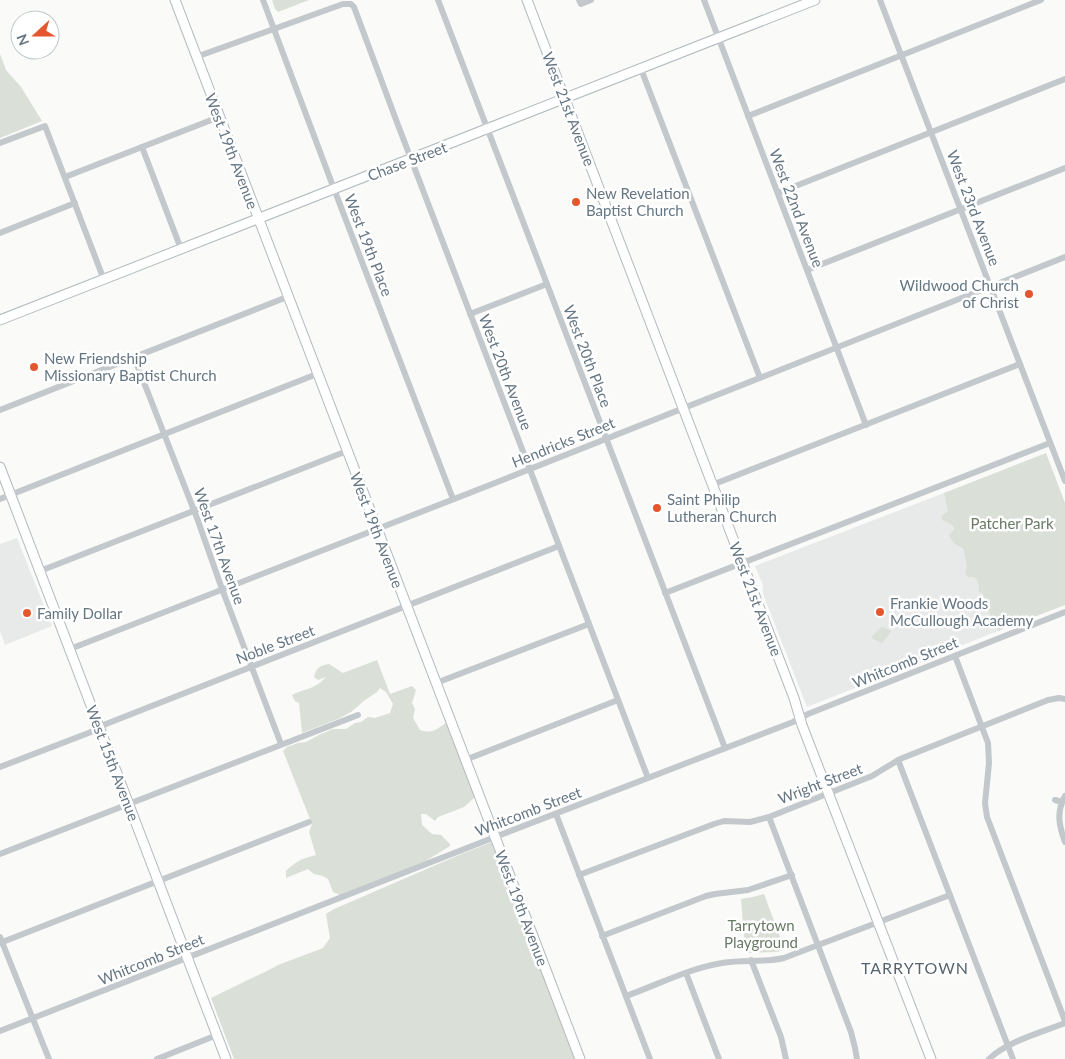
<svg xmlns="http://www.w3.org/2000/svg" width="1065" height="1059" viewBox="0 0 1065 1059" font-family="Lato,sans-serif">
<rect width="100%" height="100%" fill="#fafaf8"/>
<g fill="#e8e9e9">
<path d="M 944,493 L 998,631 L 807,707 L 763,594 L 763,585 L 755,566 Z"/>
<path d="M 17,538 L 52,626 L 5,645 L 0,631 L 0,544 Z"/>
</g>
<g fill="#dadfd7">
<path d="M 272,0 L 309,0 L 278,12 L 275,9 Z"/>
<path d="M 0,54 L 6,70 L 21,87 L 42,121 L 0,138 Z"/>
<path d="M 1046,453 L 1065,503 L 1065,605 L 998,631 L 996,625 L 993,623 L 983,594 L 979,592 L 978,589 L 979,588 L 977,580 L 974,577 L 968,577 L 965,574 L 967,566 L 963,548 C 956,545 952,543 949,535 L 954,530 L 954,527 L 951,524 L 942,520 L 942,516 L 948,511 L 944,493 Z"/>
<path d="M 882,627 L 891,631 L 889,635 L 882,643 L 875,640 L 871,637 Z"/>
<path d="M 377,660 L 390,694 L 412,686 L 416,690 L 412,703 L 415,709 L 413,718 L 420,730 C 433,734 435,730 446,723 L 475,797 L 464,807 L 438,817 L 435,821 L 426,814 L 421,814 L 422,825 L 432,834 L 441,835 L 450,844 L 450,846 L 424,862 L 340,895 L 333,892 L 328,879 L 323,876 L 314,874 L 308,869 L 286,878 L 286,871 C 298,860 301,859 316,855 L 309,832 L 312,824 L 283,751 L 287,747 L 298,743 L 306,742 L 319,735 L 333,729 L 346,729 L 355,723 L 361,722 L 368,717 L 375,718 L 390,713 L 393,704 L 386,692 L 380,688 L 377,692 L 365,700 L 351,712 L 338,719 L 302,733 L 299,703 L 295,701 L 292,695 C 306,688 314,690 326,677 L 318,680 L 314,677 C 316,668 319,666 329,664 L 343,673 Z"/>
<path d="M 492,842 L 576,1059 L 234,1059 L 211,998 L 252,978 L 265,972 L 278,965 L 323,948 L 330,938 L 326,914 L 334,909 L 459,855 Z"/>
<path d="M 764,894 L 785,950 L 776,952 L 745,953 L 741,899 L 753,897 Z"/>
</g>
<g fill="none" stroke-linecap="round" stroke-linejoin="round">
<defs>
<g id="secondary">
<path d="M 175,0 L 580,1059"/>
<path d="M 527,0 L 794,698 L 802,725 L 931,1059"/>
<path d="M 0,320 L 815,0"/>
<path d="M 0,467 L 226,1059"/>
</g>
</defs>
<use href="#secondary" stroke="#b3babf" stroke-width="11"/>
<g stroke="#c3c8cc" stroke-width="6">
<path d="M 263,0 L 334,189 L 453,499"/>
<path d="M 438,0 L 725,748"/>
<path d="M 579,0 L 581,4 L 591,0"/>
<path d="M 704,0 L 866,425"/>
<path d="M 880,0 L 1065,481"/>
<path d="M 196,57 L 343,4 L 351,4 L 354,7 L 398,125 L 648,778"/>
<path d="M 641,69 L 760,378"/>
<path d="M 748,116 L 1041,0"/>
<path d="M 0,143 L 45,126 L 104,280"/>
<path d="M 142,147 L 181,249"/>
<path d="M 65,177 L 219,117"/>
<path d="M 778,193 L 1065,79"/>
<path d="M 0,233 L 75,203"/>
<path d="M 807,270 L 1065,168"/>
<path d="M 470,314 L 547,284"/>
<path d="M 134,357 L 197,518 L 222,589 L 281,744"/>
<path d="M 0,410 L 287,297"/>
<path d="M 712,485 L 1020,364"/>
<path d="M 0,499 L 317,374"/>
<path d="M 40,571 L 347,451"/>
<path d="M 665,593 L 1050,443"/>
<path d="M 70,649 L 495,483 L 1065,257"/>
<path d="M 955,656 L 988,743 L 989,763 L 985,803 L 987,817 L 1065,1021"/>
<path d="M 436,683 L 589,624"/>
<path d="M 465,760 L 618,700"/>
<path d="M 898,760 L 1013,1059"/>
<path d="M 0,767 L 91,732 L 106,724 L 559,546"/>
<path d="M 1065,796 C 1056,812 1059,826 1065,842"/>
<path d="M 1055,800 L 1062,802"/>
<path d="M 556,814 L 650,1059"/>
<path d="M 769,817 L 851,1032 L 855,1048 L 857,1059"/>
<path d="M 0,854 L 358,715"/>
<path d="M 579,875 L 714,824 L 724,821 L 750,822 L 769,817 L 872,776 L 900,759 L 1048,700 L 1059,698 L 1065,699"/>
<path d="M 602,936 L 706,896 L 715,894 L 748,890 L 792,875"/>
<path d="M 0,937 L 49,1059"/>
<path d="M 0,943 L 309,822"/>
<path d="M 751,960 L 781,1037 L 786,1059"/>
<path d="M 686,973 L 719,1059"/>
<path d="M 626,996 C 657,985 690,968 722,963 C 743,959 764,963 784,958 L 950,895"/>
<path d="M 0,1031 L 495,837 L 793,722 L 808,714 L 1065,612"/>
<path d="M 157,1059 L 217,1035"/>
<path d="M 989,1059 C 1006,1042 1042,1032 1065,1023"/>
</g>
<use href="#secondary" stroke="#fff" stroke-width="9"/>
</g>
<g fill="#e4572e" stroke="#fff" stroke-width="2">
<circle cx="576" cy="202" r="5"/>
<circle cx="1029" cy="294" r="5"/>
<circle cx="34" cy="367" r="5"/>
<circle cx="657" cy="508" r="5"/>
<circle cx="880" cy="612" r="5"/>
<circle cx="27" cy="613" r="5"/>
</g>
<g text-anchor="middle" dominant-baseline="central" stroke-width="5" stroke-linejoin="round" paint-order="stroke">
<g font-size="15" fill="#657683" stroke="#fff">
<text transform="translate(569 109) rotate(69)">West 21st Avenue</text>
<text transform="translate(232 151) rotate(69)">West 19th Avenue</text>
<text transform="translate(407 161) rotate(-21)">Chase Street</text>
<text transform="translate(797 208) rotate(69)">West 22nd Avenue</text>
<text transform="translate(974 208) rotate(69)">West 23rd Avenue</text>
<text transform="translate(369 245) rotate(69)">West 19th Place</text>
<text transform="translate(588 356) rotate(69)">West 20th Place</text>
<text transform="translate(506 372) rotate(69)">West 20th Avenue</text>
<text transform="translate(563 442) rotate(-22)">Hendricks Street</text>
<text transform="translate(377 530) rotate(69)">West 19th Avenue</text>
<text transform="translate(220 546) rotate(70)">West 17th Avenue</text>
<text transform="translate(756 599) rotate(69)">West 21st Avenue</text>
<text transform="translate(275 644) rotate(-21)">Noble Street</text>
<text transform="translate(905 662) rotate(-22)">Whitcomb Street</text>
<text transform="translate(113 763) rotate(69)">West 15th Avenue</text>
<text transform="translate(820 783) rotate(-21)">Wright Street</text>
<text transform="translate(528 811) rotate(-21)">Whitcomb Street</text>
<text transform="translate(522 908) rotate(69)">West 19th Avenue</text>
<text transform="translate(151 959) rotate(-22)">Whitcomb Street</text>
</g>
<g font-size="15" fill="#657683" stroke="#fff" text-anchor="start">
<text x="586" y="193">New Revelation<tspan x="586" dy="17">Baptist Church</tspan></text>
<text x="1019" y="285" text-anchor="end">Wildwood Church<tspan x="1019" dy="17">of Christ</tspan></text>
<text x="44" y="358">New Friendship<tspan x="44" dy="17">Missionary Baptist Church</tspan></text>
<text x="667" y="499">Saint Philip<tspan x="667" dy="17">Lutheran Church</tspan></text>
<text x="890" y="603">Frankie Woods<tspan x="890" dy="17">McCullough Academy</tspan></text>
<text x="37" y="613">Family Dollar</text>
</g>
<g font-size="15" fill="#687a64" stroke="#fff">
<text x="1012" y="523">Patcher Park</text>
<text x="761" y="925">Tarrytown<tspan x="761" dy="17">Playground</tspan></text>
</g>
<g font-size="16" letter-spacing="1" fill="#57646e" stroke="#fff">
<text x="915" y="967">TARRYTOWN</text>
</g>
</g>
<g transform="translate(35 35) rotate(249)"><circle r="24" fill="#ffffff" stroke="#c1c8cd"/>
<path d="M0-4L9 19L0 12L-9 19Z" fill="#e4572e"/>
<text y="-8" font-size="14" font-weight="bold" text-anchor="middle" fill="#657683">N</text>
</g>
</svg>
